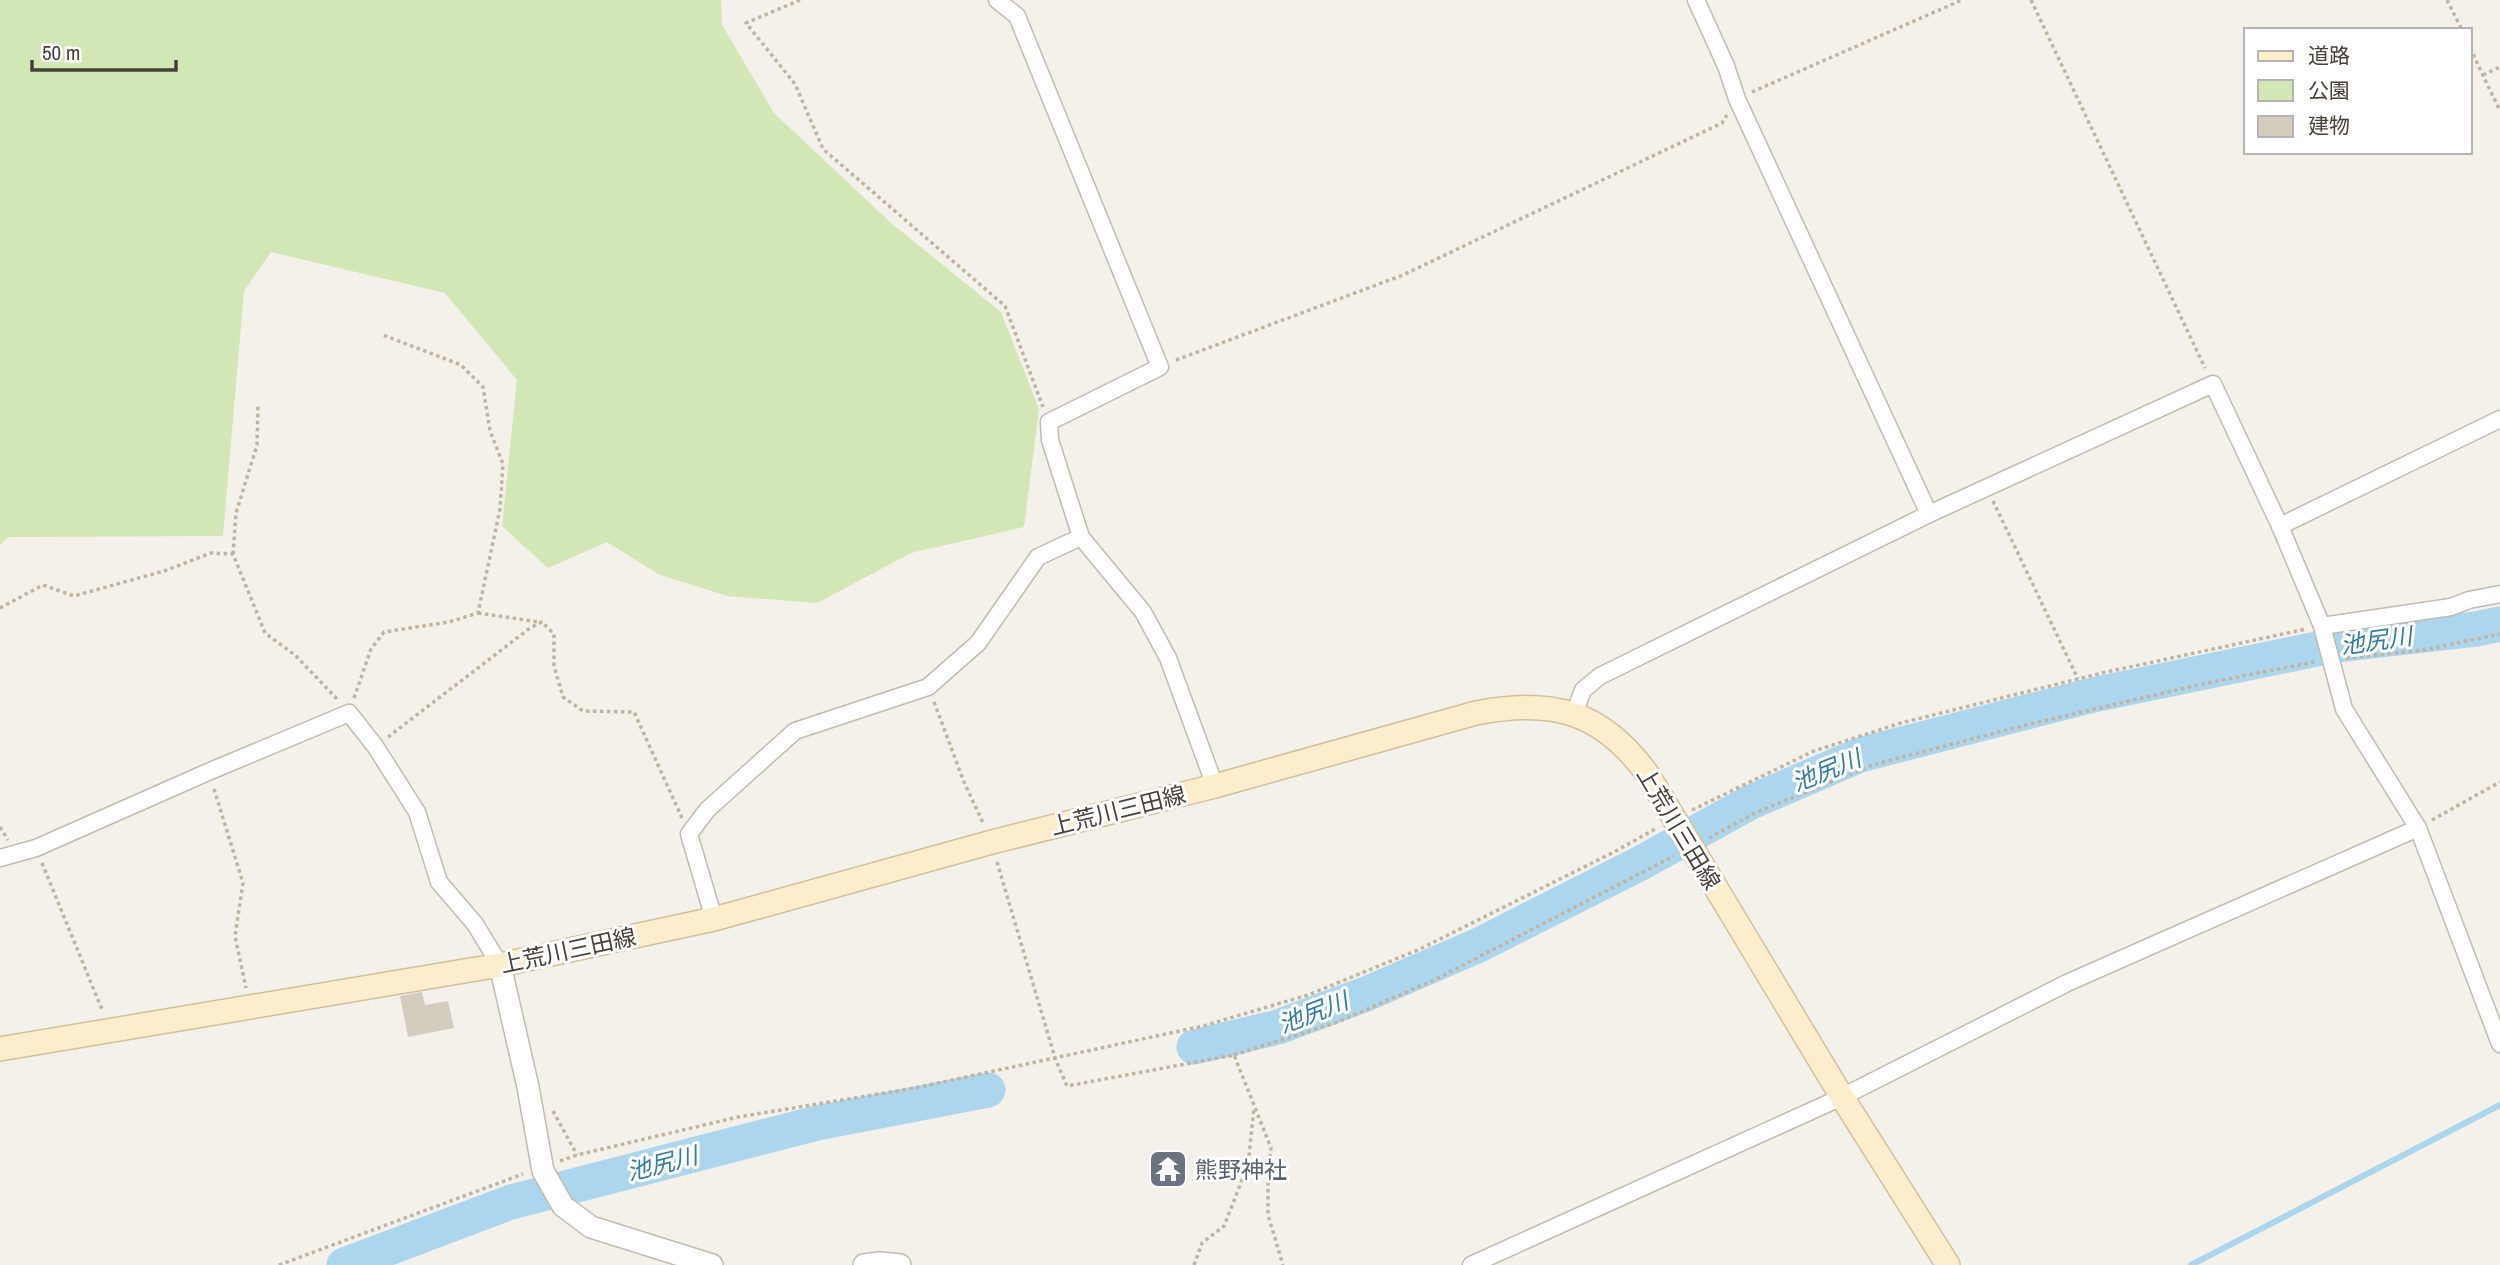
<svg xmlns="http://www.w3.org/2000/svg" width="2500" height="1265" viewBox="0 0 2500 1265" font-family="'Archivo Narrow','Noto Sans JP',sans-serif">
<rect width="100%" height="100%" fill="#f4f1ea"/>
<path fill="#d3e6b6" d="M 0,0 L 721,0 L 722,25 L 774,113 L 891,223 L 1001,312 L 1039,409 L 1024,527 L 911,553 L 817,603 L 727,596 L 658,574 L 607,542 L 548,568 L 502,526 L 517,380 L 445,293 L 271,252 L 244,291 L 223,536 L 8,537 L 0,545 Z"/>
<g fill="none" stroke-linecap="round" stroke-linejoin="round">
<path stroke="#abd6ed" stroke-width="6" d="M 2191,1265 L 2500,1105"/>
<g stroke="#abd6ed" stroke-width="35">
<path d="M 1194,1047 L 1278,1027 L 1366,994 L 1479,945 L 1641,863 L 1751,802 L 1860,755 L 2093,695 L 2336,645 L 2476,629 L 2500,624"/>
<path d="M 344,1265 L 511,1202 L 817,1123 L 988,1090"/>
</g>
</g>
<path fill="#d5ccc0" d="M 422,992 L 425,1005 L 448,1001 L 454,1028 L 408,1037 L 400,996 Z"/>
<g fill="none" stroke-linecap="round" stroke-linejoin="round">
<defs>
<g id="minor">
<path d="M 997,0 L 1017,16 L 1160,367 L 1049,422 L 1050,440 L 1081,537 L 1143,612 L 1168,658 L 1215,786"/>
<path d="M 1696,0 L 1726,66 L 1737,99 L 1929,514"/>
<path d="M 2280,526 L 2500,419"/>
<path d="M 2322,626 L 2451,607 L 2469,600 L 2500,594"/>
<path d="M 1574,714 L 1583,690 L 1600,676 L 1929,514 L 2213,384 L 2280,526 L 2322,626 L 2344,709 L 2418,828 L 2500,1044"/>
<path d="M 0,858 L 36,848 L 208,772 L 349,713 L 375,746 L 417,812 L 439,882 L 475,924 L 500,965"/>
<path d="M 714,919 L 689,834 L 707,810 L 795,731 L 928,687 L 978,643 L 1038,557 L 1081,537"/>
<path d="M 1471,1265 L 1842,1097 L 2067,983 L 2418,828"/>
</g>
<g id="tertiary">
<path d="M 500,965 L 528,1087"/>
<path d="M 563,1206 L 591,1227 L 712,1265"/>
<path d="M 864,1265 L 880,1263 L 900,1265"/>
</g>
<path id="secondary" d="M 0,1049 L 500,965 L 714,919 L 992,842 L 1215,786 L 1476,713 C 1552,698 1602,711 1648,775 L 1842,1097 L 1948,1265"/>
</defs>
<use href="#minor" stroke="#c2bbb0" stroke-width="19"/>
<use href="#tertiary" stroke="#c2bbb0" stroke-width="24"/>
<use href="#secondary" stroke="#d1c09c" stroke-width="26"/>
<g stroke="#c0b39f" stroke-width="3.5" stroke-dasharray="3.5 3.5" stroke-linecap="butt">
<path d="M 800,0 L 746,23 L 795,84 L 823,149 L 1005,306 L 1043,407"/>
<path d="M 2031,0 L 2205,368"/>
<path d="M 2447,0 L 2462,30"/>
<path d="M 2470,48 L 2500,111"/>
<path d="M 2483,75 L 2500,67"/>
<path d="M 1752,92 L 1962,0"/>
<path d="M 1176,360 L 1403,275 L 1722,123 L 1727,115"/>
<path d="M 1993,501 L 2078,679"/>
<path d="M 233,554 L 236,513 L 257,445 L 258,404"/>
<path d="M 0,608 L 43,585 L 74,596 L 164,571 L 211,553 L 233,554 L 265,633 L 295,655 L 338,700"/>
<path d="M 478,613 L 539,622"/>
<path d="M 2346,658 L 2423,650 L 2500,634"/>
<path d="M 354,698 L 371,649 L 384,632 L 449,622 L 478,613 L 500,509 L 503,464 L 490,431 L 483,387 L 461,365 L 383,335"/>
<path d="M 934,702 L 964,782 L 984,825"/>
<path d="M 388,737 L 530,628 L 542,622 L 554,634 L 554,666 L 563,697 L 583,711 L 634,712 L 682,818"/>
<path d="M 214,789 L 243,883 L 235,936 L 246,988"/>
<path d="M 1692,810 L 1814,751 L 1901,723 L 2102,673 L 2306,629"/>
<path d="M 2432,820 L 2500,782"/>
<path d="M 0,827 L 8,840"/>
<path d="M 1709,838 L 1755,813 L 1872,765 L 2026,725 L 2207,683 L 2314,662"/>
<path d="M 997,862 L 1055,1058 L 1067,1086 L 1234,1055 L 1271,1148 L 1268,1177 L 1268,1215 L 1283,1265"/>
<path d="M 42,863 L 103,1012"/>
<path d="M 1234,1055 L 1338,1022 L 1436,979 L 1674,856"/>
<path d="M 553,1111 L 577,1155"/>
<path d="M 560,1161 L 577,1155 L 738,1117 L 915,1088 L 1203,1026 L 1308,995 L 1420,949 L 1614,852 L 1657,828"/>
<path d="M 279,1265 L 523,1174"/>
<path d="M 1194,1265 L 1202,1243 L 1224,1226 L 1248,1165 L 1254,1107"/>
</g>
<use href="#minor" stroke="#fff" stroke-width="16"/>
<use href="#tertiary" stroke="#fff" stroke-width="21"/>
<use href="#secondary" stroke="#fceecd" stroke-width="23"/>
<defs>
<path id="tertiary-bridge" d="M 528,1087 L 543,1171 L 563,1206"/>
</defs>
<use href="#tertiary-bridge" stroke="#c2bbb0" stroke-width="24" stroke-linecap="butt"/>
<use href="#tertiary-bridge" stroke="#fff" stroke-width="21"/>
</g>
<defs>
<symbol id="temple-square" viewBox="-11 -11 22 22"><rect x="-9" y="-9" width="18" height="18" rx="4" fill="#6b7280" stroke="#fff"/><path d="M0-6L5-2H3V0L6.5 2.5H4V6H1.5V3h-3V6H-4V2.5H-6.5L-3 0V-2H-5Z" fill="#fff"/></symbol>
</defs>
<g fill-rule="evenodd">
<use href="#temple-square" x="1146" y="1147" width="44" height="44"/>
</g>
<g text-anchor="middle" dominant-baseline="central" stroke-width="6" stroke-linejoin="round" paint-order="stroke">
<g font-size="23" fill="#484139" stroke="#fff">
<text transform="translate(1118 810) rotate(-14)">上荒川三田線</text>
<text transform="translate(1679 828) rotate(59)">上荒川三田線</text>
<text transform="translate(568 950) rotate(-12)">上荒川三田線</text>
</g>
<g font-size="23" fill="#5b616d" stroke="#fff" text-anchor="start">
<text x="1195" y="1169">熊野神社</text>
</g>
<g font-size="24" font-style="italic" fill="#357da7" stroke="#fff">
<text transform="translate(2376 640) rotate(-8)">池尻川</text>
<text transform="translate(1826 770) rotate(-22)">池尻川</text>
<text transform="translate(1313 1012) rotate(-21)">池尻川</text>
<text transform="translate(662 1163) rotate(-14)">池尻川</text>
</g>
</g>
<rect x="2244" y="28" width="228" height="126" fill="#ffffff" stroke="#b6b3b0" stroke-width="2"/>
<rect x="2258" y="51" width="35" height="10" fill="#fceecd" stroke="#b6b3b0" stroke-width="2"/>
<text x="2308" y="63" font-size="21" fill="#484139">道路</text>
<rect x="2258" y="80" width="35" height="21" fill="#d3e6b6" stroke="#b6b3b0" stroke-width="2"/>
<text x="2308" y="98" font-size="21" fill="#484139">公園</text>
<rect x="2258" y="116" width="35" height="21" fill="#d5ccc0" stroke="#b6b3b0" stroke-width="2"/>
<text x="2308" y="133" font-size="21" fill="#484139">建物</text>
<path d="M32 60v10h144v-10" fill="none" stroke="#484139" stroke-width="3.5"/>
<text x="42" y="60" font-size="21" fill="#484139" stroke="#ffffff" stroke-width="5" paint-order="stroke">50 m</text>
</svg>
